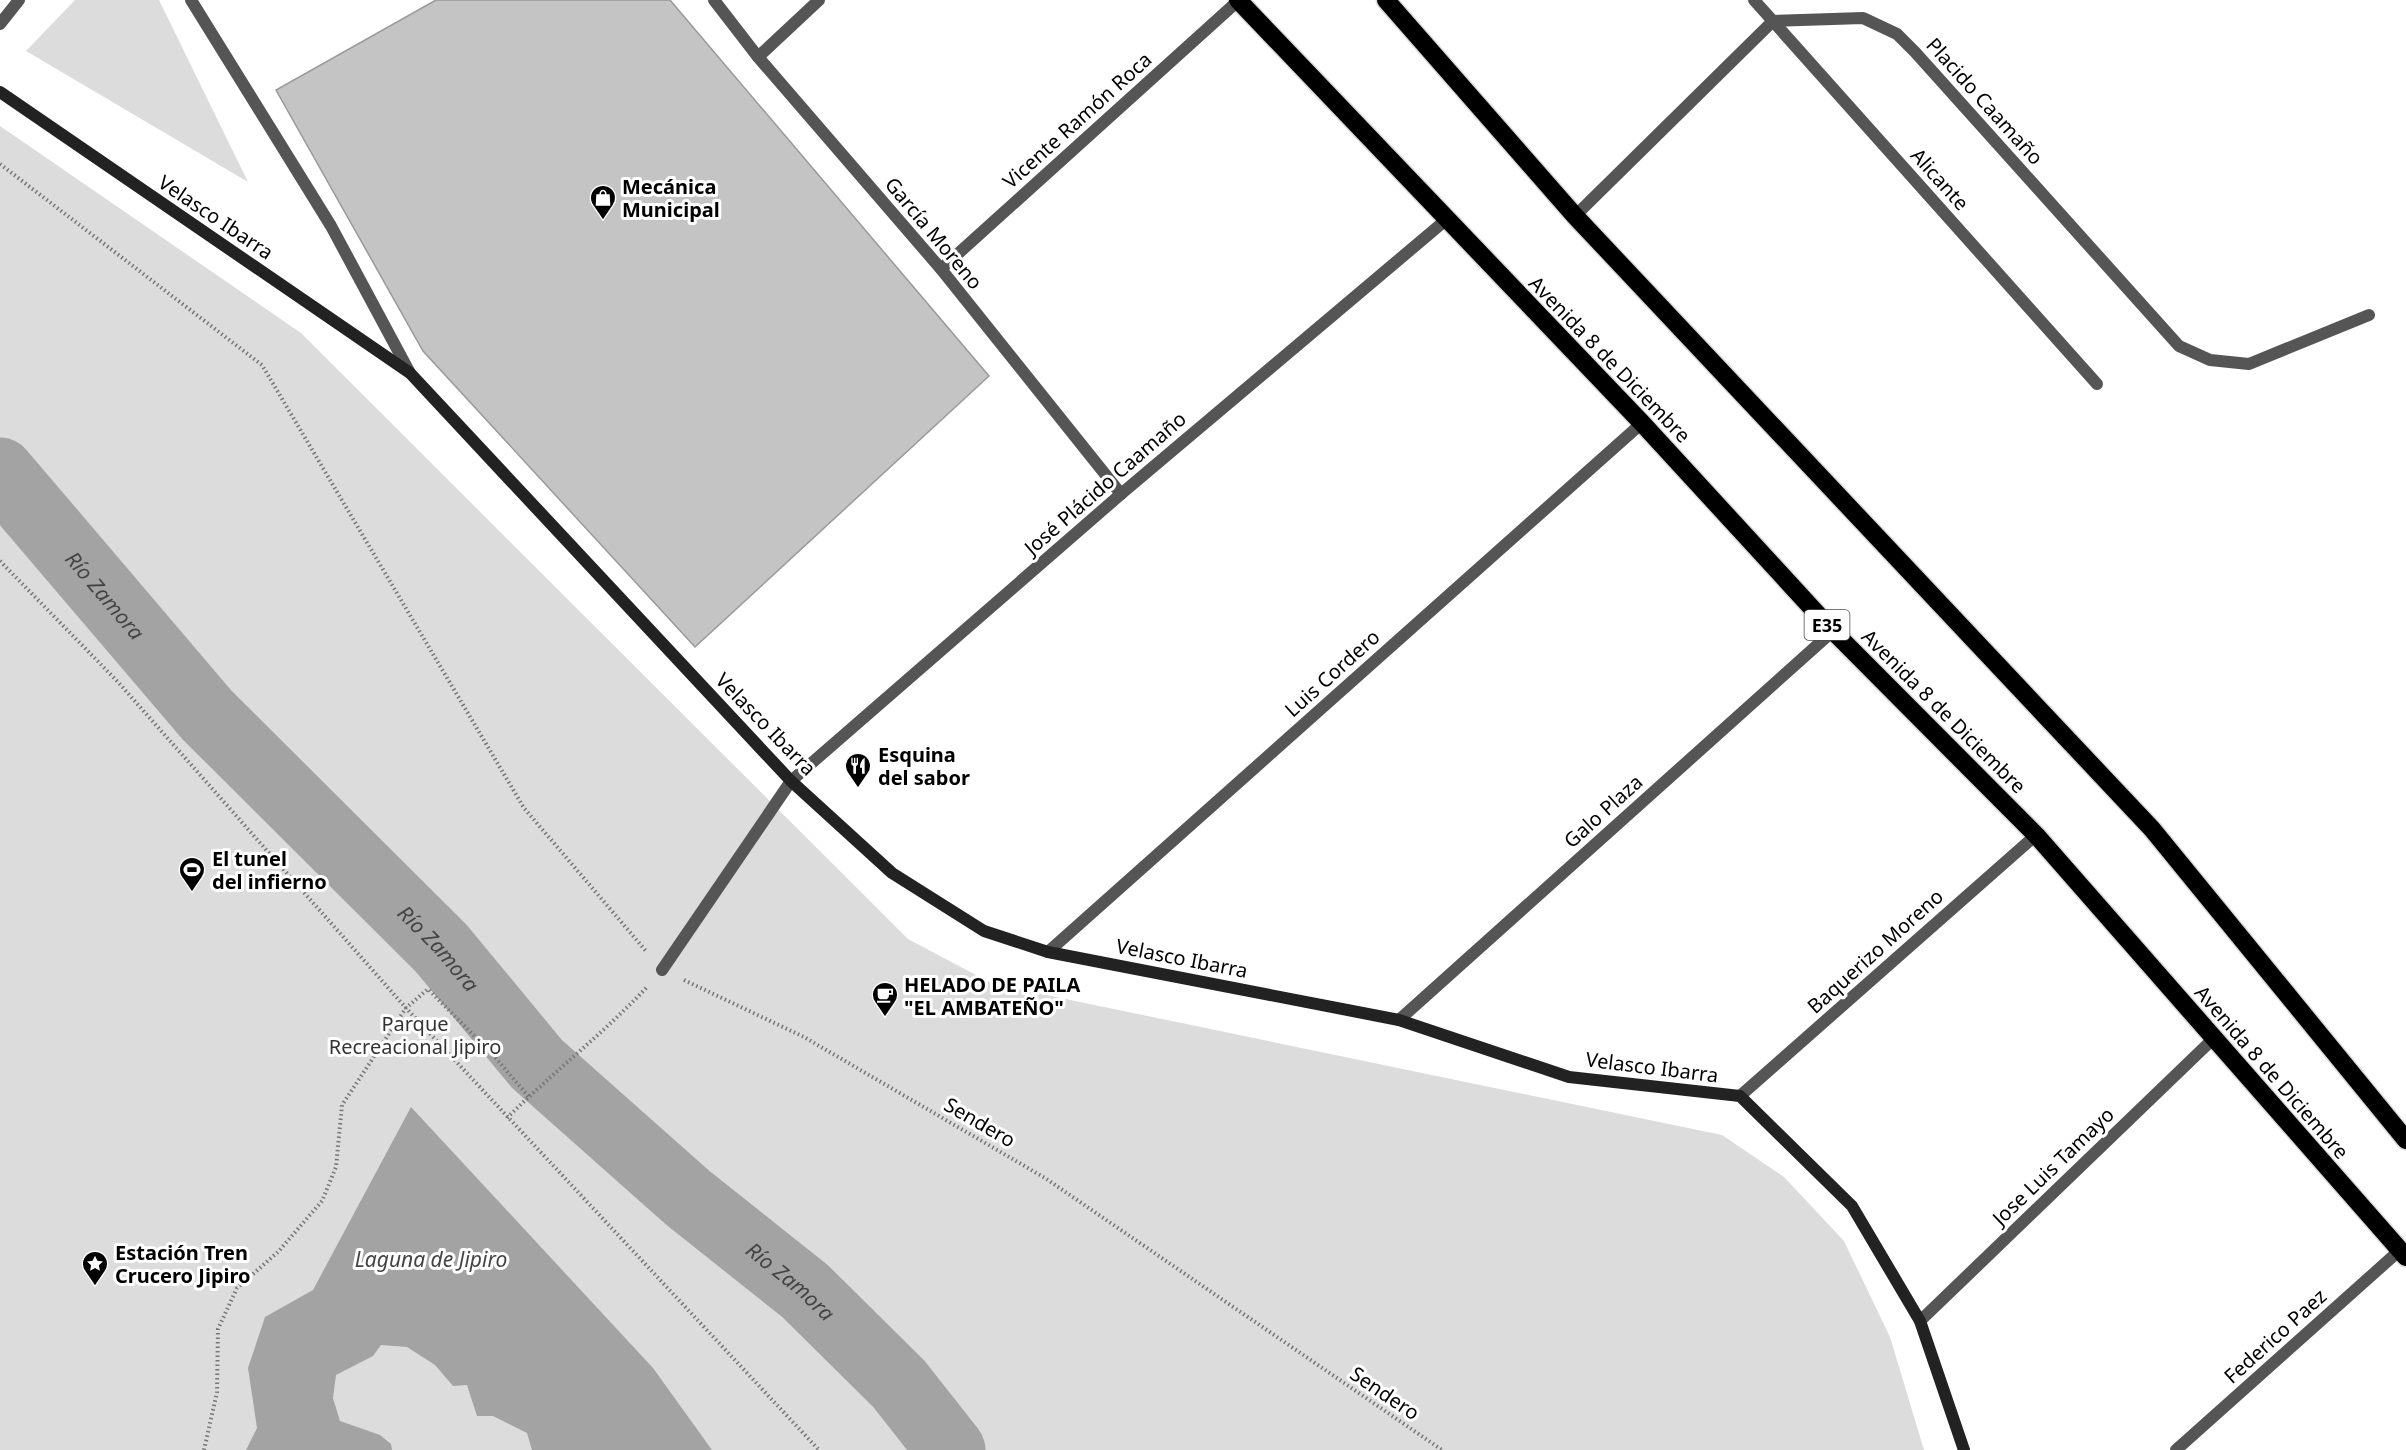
<svg xmlns="http://www.w3.org/2000/svg" width="2406" height="1450" viewBox="0 0 2406 1450" font-family="'Noto Sans',sans-serif">
<rect width="100%" height="100%" fill="#fff"/>
<g fill="#dcdcdc">
<path d="M 75,0 L 159,0 L 248,182 L 26,51 Z"/>
<path d="M 0,126 L 301,333 L 908,939 L 993,984 L 1722,1135 L 1784,1177 L 1844,1241 L 1890,1337 L 1924,1450 L 0,1450 Z"/>
</g>
<path fill="#a3a3a3" d="M 411,1107 L 653,1368 L 712,1450 L 532,1450 L 527,1433 L 493,1416 L 477,1416 L 467,1385 L 453,1386 L 435,1365 L 407,1347 L 381,1345 L 373,1356 L 336,1375 L 333,1398 L 340,1421 L 380,1435 L 391,1444 L 392,1450 L 246,1450 L 257,1428 L 248,1368 L 265,1317 L 313,1290 Z"/>
<g fill="none" stroke-linecap="round" stroke-linejoin="round">
<path stroke="#a3a3a3" stroke-width="69" id="s1" d="M 0,472 L 207,715 L 441,948 L 537,1064 L 688,1198 L 805,1291 L 899,1384 L 951,1450"/>
</g>
<path fill="#c4c4c4" stroke="#999" stroke-width="1.5" d="M 436,0 L 670,0 L 989,376 L 695,647 L 423,351 L 276,90 Z"/>
<g fill="none" stroke-linecap="round" stroke-linejoin="round">
<defs>
<g id="highway">
<path d="M 1238,0 L 1642,423 L 1833,631 L 2036,835 L 2406,1257"/>
<path d="M 1386,0 L 1575,216 L 2152,829 L 2406,1140"/>
</g>
</defs>
<use href="#highway" stroke="#dbdbdb" stroke-width="21"/>
<g stroke="#777" stroke-width="4" stroke-dasharray="1.5 3" stroke-linecap="butt">
<path d="M 0,164 L 262,365 L 524,808 L 646,951"/>
<path d="M 0,561 L 118,682 L 406,1008 L 819,1450"/>
<path d="M 684,980 L 804,1037 L 1045,1178 L 1442,1450"/>
<path d="M 507,1118 C 552,1073 603,1034 647,987"/>
<path d="M 204,1450 L 217,1392 L 218,1329 L 237,1288 L 278,1252 L 322,1201 L 336,1167 L 342,1105 L 406,1008 L 428,989 L 494,1056 L 529,1097"/>
</g>
<g stroke="#555" stroke-width="12">
<path d="M 191,0 L 331,226 L 410,373"/>
<path d="M 714,0 L 758,57 L 941,269 L 1121,494"/>
<path d="M 1754,0 L 2097,384"/>
<path d="M 0,24 L 19,0"/>
<path d="M 758,57 L 819,0"/>
<path d="M 1575,216 L 1773,21 L 1863,18 L 1897,34 L 1915,52 L 2179,346 L 2210,360 L 2249,364 L 2369,315"/>
<path d="M 941,269 L 1239,0"/>
<path d="M 1048,952 L 1642,423"/>
<path d="M 662,970 L 791,781 L 1121,494 L 1447,219"/>
<path d="M 1399,1020 L 1833,631"/>
<path d="M 1740,1096 L 2036,835"/>
<path d="M 1920,1321 L 2213,1039"/>
<path d="M 2176,1450 L 2400,1250"/>
</g>
<path stroke="#222" stroke-width="12" d="M 0,92 L 410,373 L 791,781 L 892,873 L 984,931 L 1048,952 L 1399,1020 L 1569,1077 L 1740,1096 L 1852,1206 L 1920,1321 L 1964,1450"/>
<use href="#highway" stroke="#000" stroke-width="18"/>
</g>
<defs>
<symbol id="shop-pin" viewBox="-11 -11 22 30"><path d="M0 17L-7.5 6A9.5 9.5 0 1 1 7.5 6Z" fill="#000" stroke="#fff"/><path d="M-5-2.5h2.3a2.7 3.5 0 0 1 5.4 0H5L5.5 6h-11ZM-1.5-2.5h3a1.5 2.3 0 0 0-3 0Z" fill="#fff"/></symbol>
<symbol id="restaurant-pin" viewBox="-11 -11 22 30"><path d="M0 17L-7.5 6A9.5 9.5 0 1 1 7.5 6Z" fill="#000" stroke="#fff"/><path d="M-5-6h1v4h1v-4h1v4h1v-4h1v5L-1.5 .5V6h-2V.5L-5-1ZM5-6V6H3V1.5H1.5Q1.5-4 5-6Z" fill="#fff"/></symbol>
<symbol id="stadium-pin" viewBox="-11 -11 22 30"><path d="M0 17L-7.5 6A9.5 9.5 0 1 1 7.5 6Z" fill="#000" stroke="#fff"/><path d="M0-5a6.5 5 0 1 0 0 10a6.5 5 0 1 0 0-10ZM-3.5-1.8h7v3.6h-7Z" fill="#fff"/></symbol>
<symbol id="cafe-pin" viewBox="-11 -11 22 30"><path d="M0 17L-7.5 6A9.5 9.5 0 1 1 7.5 6Z" fill="#000" stroke="#fff"/><path d="M-5.5-4.5H6V0H3Q3 3.5 0 3.5H-2.5Q-5.5 3.5-5.5 0ZM3-3.2v2h1.7v-2ZM-6 4.5H4V6H-6Z" fill="#fff"/></symbol>
<symbol id="sight-pin" viewBox="-11 -11 22 30"><path d="M0 17L-7.5 6A9.5 9.5 0 1 1 7.5 6Z" fill="#000" stroke="#fff"/><path d="M0-6L1.8-2.2L6-1.7L2.9 1.2L3.7 5.4L0 3.3L-3.7 5.4L-2.9 1.2L-6-1.7L-1.8-2.2Z" fill="#fff"/></symbol>
</defs>
<g fill-rule="evenodd">
<use href="#shop-pin" x="588" y="183" width="30" height="40"/>
<use href="#restaurant-pin" x="843" y="751" width="30" height="40"/>
<use href="#stadium-pin" x="177" y="855" width="30" height="40"/>
<use href="#cafe-pin" x="870" y="980" width="30" height="40"/>
<use href="#sight-pin" x="80" y="1249" width="30" height="40"/>
</g>
<g text-anchor="middle" dominant-baseline="central" stroke-width="6" stroke-linejoin="round" paint-order="stroke">
<rect fill="#fff" stroke="#4c4c4c" stroke-width="1.5" x="1804.5" y="610" width="45" height="30" rx="4.5"/>
<g font-size="18" font-weight="bold" fill="#000">
<text x="1827" y="625">E35</text>
</g>
<g font-size="20" fill="#000" stroke="#fff">
<text transform="translate(1985 101) rotate(48)">Placido Caamaño</text>
<text transform="translate(1077 120) rotate(-42)">Vicente Ramón Roca</text>
<text transform="translate(1940 179) rotate(48)">Alicante</text>
<text transform="translate(216 217) rotate(34)">Velasco Ibarra</text>
<text transform="translate(934 233) rotate(50)">García Moreno</text>
<text transform="translate(1610 359) rotate(46)">Avenida 8 de Diciembre</text>
<text transform="translate(1105 483) rotate(-41)">José Plácido Caamaño</text>
<text transform="translate(1332 673) rotate(-42)">Luis Cordero</text>
<text transform="translate(1944 711) rotate(45)">Avenida 8 de Diciembre</text>
<text transform="translate(766 724) rotate(46)">Velasco Ibarra</text>
<text transform="translate(1603 811) rotate(-42)">Galo Plaza</text>
<text transform="translate(1875 951) rotate(-42)">Baquerizo Moreno</text>
<text transform="translate(1182 958) rotate(11)">Velasco Ibarra</text>
<text transform="translate(1652 1067) rotate(7)">Velasco Ibarra</text>
<text transform="translate(2272 1072) rotate(49)">Avenida 8 de Diciembre</text>
<text transform="translate(980 1122) rotate(30)">Sendero</text>
<text transform="translate(2053 1166) rotate(-44)">Jose Luis Tamayo</text>
<text transform="translate(2275 1336) rotate(-42)">Federico Paez</text>
<text transform="translate(1385 1393) rotate(34)">Sendero</text>
</g>
<g font-size="20" font-weight="bold" fill="#000" stroke="#fff" text-anchor="start">
<text x="622" y="186">Mecánica<tspan x="622" dy="23">Municipal</tspan></text>
<text x="878" y="754">Esquina<tspan x="878" dy="23">del sabor</tspan></text>
<text x="212" y="858">El tunel<tspan x="212" dy="23">del infierno</tspan></text>
<text x="904" y="984">HELADO DE PAILA<tspan x="904" dy="23">"EL AMBATEÑO"</tspan></text>
<text x="115" y="1252">Estación Tren<tspan x="115" dy="23">Crucero Jipiro</tspan></text>
</g>
<g font-size="20" fill="#333" stroke="#fff">
<text x="415" y="1023">Parque<tspan x="415" dy="23">Recreacional Jipiro</tspan></text>
</g>
<g font-size="21" font-style="italic" fill="#444" stroke="#fff">
<text stroke="none"><textPath href="#s1" startOffset="162">Río Zamora</textPath></text>
<text stroke="none"><textPath href="#s1" startOffset="648">Río Zamora</textPath></text>
<text x="431" y="1259">Laguna de Jipiro</text>
<text stroke="none"><textPath href="#s1" startOffset="1134">Río Zamora</textPath></text>
</g>
</g>
</svg>
